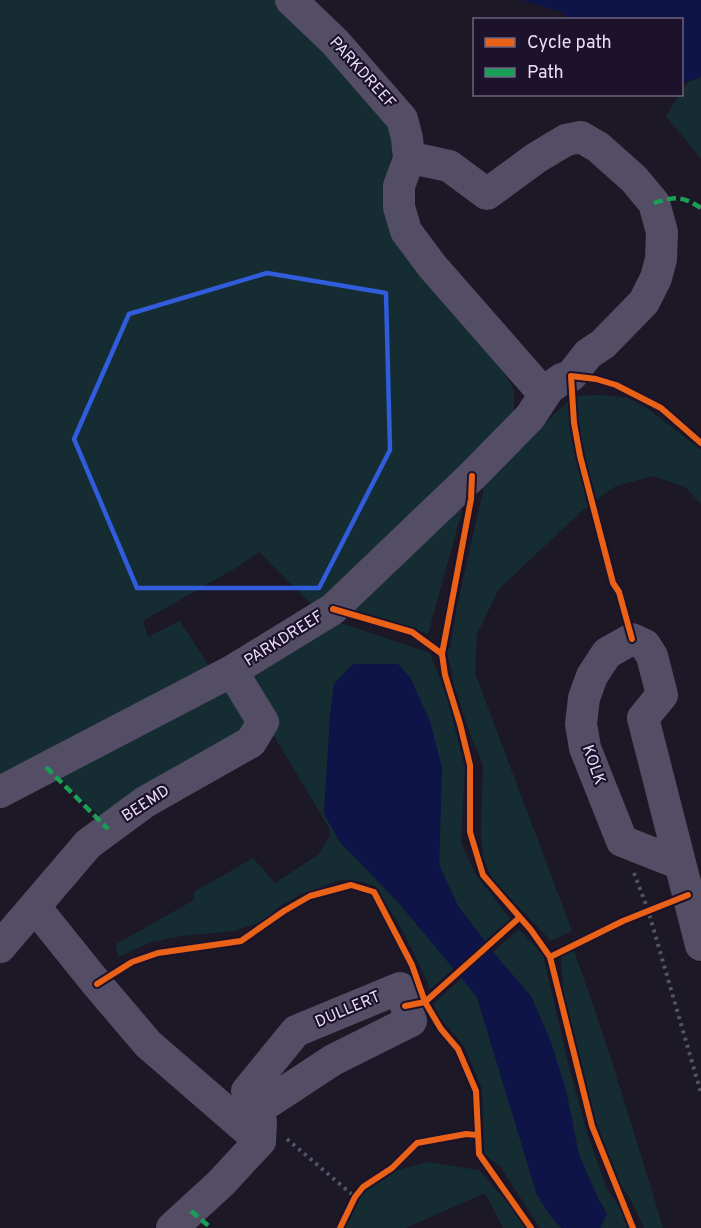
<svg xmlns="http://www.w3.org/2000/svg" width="701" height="1228" viewBox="0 0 701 1228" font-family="Overpass,sans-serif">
<rect width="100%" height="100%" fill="#1d1825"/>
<g fill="#162c33">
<path d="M 0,0 L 286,0 L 394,132 L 387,201 L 501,368 L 514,390 L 514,411 L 505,429 L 316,609 L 259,552 L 239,566 L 143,621 L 148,637 L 180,621 L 211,669 L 0,781 Z"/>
<path d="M 701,76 L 701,159 L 666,116 L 679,95 L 682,94 L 682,91 L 688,82 L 699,78 Z"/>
<path d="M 600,395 L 628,398 L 648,409 L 701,450 L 701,504 L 685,487 L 653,476 L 616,486 L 582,511 L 499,589 L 477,634 L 475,673 L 572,931 L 551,941 L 493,880 L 483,858 L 481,834 L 483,765 L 476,747 L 475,748 L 453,683 L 452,671 L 446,650 L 450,648 L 457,606 L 486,478 L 574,396 Z"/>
<path d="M 459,500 L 462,511 L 428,634 L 361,613 L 351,609 Z"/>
<path d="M 341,623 L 430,653 L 447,697 L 465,768 L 461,843 L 475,873 L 510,919 L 485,941 L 458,906 L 439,865 L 442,768 L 353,664 L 334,684 L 330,717 L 324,814 L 340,842 L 397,901 L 454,968 L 429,990 L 428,983 L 404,933 L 375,886 L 361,882 L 340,880 L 302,894 L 280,906 L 265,920 L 234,931 L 182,936 L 151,942 L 118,957 L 116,944 L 194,900 L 194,892 L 253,858 L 275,883 L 319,854 L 330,835 L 329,828 L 274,736 L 275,731 L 245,675 L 322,627 Z"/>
<path d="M 228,686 L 248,717 L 243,728 L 107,823 L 54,772 Z"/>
<path d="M 519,929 L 543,955 L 569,1067 L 588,1136 L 607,1189 L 626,1216 L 629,1228 L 600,1228 L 607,1214 L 597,1196 L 579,1155 L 566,1090 L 493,952 Z"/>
<path d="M 573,948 C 606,1040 635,1134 663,1228 L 644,1228 L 631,1200 L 609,1167 L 585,1084 L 563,990 L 561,957 Z"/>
<path d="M 462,978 L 477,997 L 537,1195 L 552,1218 L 562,1228 L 540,1228 L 501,1168 L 484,1153 L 482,1089 L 464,1046 L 440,1018 L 433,1004 Z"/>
<path d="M 427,1162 L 479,1170 L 509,1204 L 525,1228 L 503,1228 L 485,1193 L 406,1228 L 341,1228 L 357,1197 L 387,1173 Z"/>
</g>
<g fill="#0e1447">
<path d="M 521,0 L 701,0 L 701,76 L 699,78 L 682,83 L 682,20 L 570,19 L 559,11 Z"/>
<path d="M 353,664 L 398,664 L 410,677 L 430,721 L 442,768 L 439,865 L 458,906 L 493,952 L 531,996 L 551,1042 L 566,1090 L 579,1155 L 597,1196 L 607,1214 L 600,1228 L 562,1228 L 552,1218 L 537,1195 L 477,997 L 397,901 L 340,842 L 324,814 L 330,717 L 334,684 Z"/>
</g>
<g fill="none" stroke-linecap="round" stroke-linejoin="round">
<g stroke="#4f5667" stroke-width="4" stroke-dasharray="3 4.5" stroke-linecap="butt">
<path d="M 634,873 L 648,910 L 701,1093"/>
<path d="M 118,971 L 132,962 L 158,953 L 241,941 L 284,911 L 310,896 L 351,885 L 374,892 L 411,964"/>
<path d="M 437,1023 L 458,1049 L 476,1091 L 479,1154 L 531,1228"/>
<path d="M 287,1139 L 355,1197"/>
<path d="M 340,1228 L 355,1197 L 363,1187 L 392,1168 L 417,1143 L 466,1134 L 477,1135"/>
</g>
<g stroke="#544d66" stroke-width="32">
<path d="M 291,0 L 335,42 L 402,119 L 407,138 L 409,159 L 399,186 L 399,207 L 406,231 L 432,266 L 544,394"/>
<path d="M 0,792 L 232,671 L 333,609 L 472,476 L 530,417 L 549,388 L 562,379 L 571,376 L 588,354 L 603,344 L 644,302 L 656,278 L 661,259 L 662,232 L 654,203 L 634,179 L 598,147 L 581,137 L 566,140 L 536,158 L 487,194 L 449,166 L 421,160 L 409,159"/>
<path d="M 680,864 L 622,841 L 585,748 L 581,724 L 584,698 L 592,676 L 607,653 L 632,639 L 645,645 L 652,656 L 662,695 L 643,718 L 701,945"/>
<path d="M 35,907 L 97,984 L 148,1044 L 260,1141"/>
<path d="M 0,947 L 88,844 L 145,802 L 251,742 L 263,722 L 232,671"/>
<path d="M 400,988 L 411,1021 L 333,1060 L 263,1106 L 247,1091 L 296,1031 Z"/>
<path d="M 172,1228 L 221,1183 L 260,1141 L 261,1122"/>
</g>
<g stroke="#1a9f57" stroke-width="4.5" stroke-dasharray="9 4.5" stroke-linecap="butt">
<path d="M 654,203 C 676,196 682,196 701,208"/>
<path d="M 46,767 L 108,829"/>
<path d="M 191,1211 L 211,1228"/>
</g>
<defs>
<g id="cycleway">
<path d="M 472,476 L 471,499 L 442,654 L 445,675 L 460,724 L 470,765 L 470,832 L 483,875 L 531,930 L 550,957 L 592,1126 L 633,1228"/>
<path d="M 333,609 L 412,632 L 442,654"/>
<path d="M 632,639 L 619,592 L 613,583 L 580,456 L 574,423 L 571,376 L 596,379 L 616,385 L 661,408 L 701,443"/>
<path d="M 550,957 L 623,921 L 688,895"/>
<path d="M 97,984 L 132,962 L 158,953 L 241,941 L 284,911 L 310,896 L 351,885 L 374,892 L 412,965 L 425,1002 L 441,1029 L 458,1049 L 476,1091 L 479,1154 L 531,1228"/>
<path d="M 405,1006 L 425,1002 L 519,918"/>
<path d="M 340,1228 L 355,1197 L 363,1187 L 392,1168 L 417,1143 L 466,1134 L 477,1135"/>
</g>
</defs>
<use href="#cycleway" stroke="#1c122b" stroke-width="10"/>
<use href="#cycleway" stroke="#ea6118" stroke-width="6"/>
</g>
<path fill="none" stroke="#315cdc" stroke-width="4.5" stroke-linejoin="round" d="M 267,273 L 386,293 L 390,450 L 319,588 L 137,588 L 74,439 L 129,314 Z"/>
<g text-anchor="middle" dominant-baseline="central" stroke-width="4.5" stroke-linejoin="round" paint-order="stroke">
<g font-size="16" fill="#e9ddfe" stroke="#1c122b">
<text transform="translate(362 73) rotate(48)">PARKDREEF</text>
<text transform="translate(284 639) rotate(-32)">PARKDREEF</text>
<text transform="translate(593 765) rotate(71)">KOLK</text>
<text transform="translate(146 804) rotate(-33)">BEEMD</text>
<text transform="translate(348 1010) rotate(-23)">DULLERT</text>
</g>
</g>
<rect x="473" y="18" width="210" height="78" fill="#1c122b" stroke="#6e637f" stroke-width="1.5"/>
<rect x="485" y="38" width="30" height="9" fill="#ea6118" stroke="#6e637f" stroke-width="1.5"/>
<text x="527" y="48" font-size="18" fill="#e9ddfe">Cycle path</text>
<rect x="485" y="68" width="30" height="9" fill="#1a9f57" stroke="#6e637f" stroke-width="1.5"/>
<text x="527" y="78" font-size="18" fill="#e9ddfe">Path</text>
</svg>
